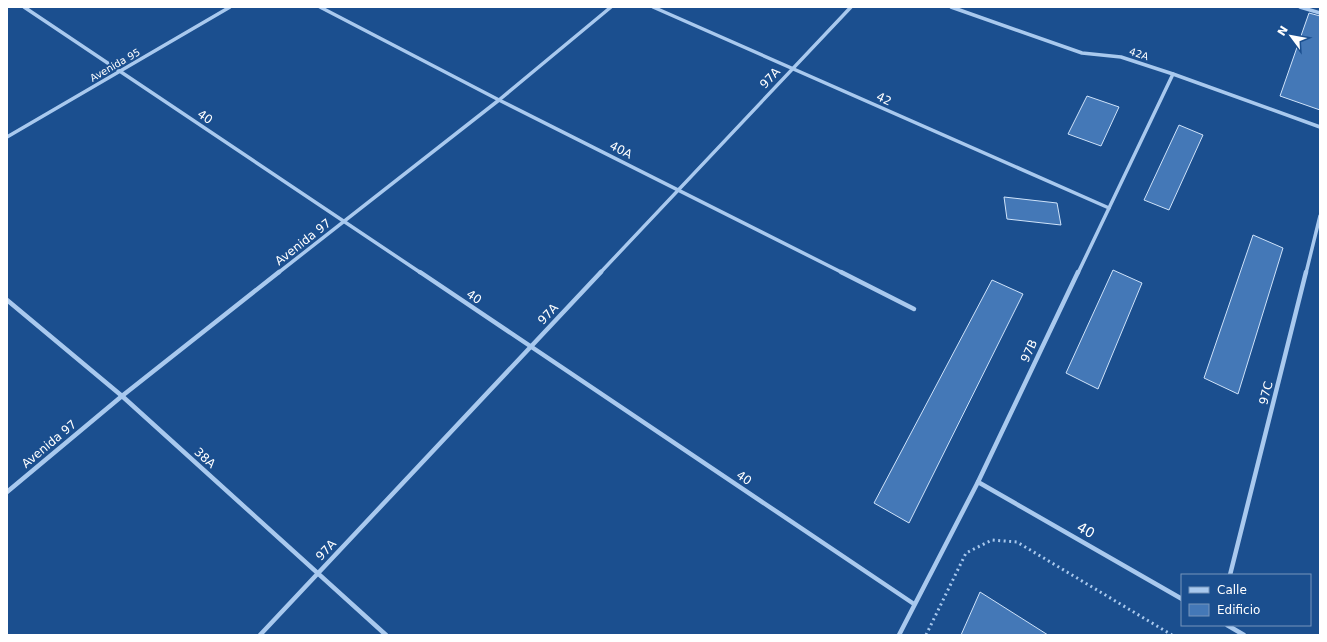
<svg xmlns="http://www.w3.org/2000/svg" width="1327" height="642" viewBox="0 0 1327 642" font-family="'DejaVu Sans',sans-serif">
<rect width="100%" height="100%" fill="#1b4f8f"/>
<g fill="#4478b7" stroke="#cfe3fa">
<path d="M 1309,13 L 1320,16 L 1320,110 L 1280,96 Z"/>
<path d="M 1087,96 L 1119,107 L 1101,146 L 1068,134 Z"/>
<path d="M 1179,125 L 1203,135 L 1169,210 L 1144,200 Z"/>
<path d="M 1004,197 L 1057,203 L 1061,225 L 1007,219 Z"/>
<path d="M 1253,235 L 1283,248 L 1238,394 L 1204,378 Z"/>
<path d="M 1113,270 L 1142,283 L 1098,389 L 1066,373 Z"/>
<path d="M 992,280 L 1023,294 L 909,523 L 874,503 Z"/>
<path d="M 980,592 L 1048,635 L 961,635 Z"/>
</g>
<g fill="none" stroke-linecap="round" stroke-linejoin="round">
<path stroke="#a9c9ee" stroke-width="3" stroke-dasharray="2 3.5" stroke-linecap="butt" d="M 926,635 L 966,553 L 992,540 L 1017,542 L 1172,635"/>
<g stroke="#a9c9ee" stroke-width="3.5">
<path d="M 24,7 L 421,273"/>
<path d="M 320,7 L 499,100 L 843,273"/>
<path d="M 653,7 L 1109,208"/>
<path d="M 951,7 L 1082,53 L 1121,57 L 1173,74 L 1320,127"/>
<path d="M 1300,7 L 1320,13"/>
<path d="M 7,137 L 230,7"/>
<path d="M 278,273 L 499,100 L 611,7"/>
<path d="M 600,273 L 851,7"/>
<path d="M 1078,273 L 1173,74"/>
<path d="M 1306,273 L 1320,216"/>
</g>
<g stroke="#a9c9ee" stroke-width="4.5">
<path d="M 420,272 L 914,604"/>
<path d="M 841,272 L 914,309"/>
<path d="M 7,300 L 122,396 L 386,635"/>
<path d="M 978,482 L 1182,599"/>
<path d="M 7,492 L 122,396 L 279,272"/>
<path d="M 1230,575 L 1306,272"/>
<path d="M 1227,625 L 1244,635"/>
<path d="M 260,635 L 601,272"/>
<path d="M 899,635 L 978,482 L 1078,272"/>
</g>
</g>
<g text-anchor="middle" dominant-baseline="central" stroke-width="4" stroke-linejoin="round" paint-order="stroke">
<g font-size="10" fill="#fff" stroke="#1b4f8f">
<text transform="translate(1139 54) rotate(18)">42A</text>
<text transform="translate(115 65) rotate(-30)">Avenida 95</text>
</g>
<g font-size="12" fill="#fff" stroke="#1b4f8f">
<text transform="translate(770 78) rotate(-47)">97A</text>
<text transform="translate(884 99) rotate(24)">42</text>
<text transform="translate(205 117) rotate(34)">40</text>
<text transform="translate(621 150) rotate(27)">40A</text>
<text transform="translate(303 242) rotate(-38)">Avenida 97</text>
<text transform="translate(474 297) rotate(34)">40</text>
<text transform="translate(548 314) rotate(-47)">97A</text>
<text transform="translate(1029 351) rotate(-65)">97B</text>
<text transform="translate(1266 393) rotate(-76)">97C</text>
<text transform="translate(49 444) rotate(-40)">Avenida 97</text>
<text transform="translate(205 458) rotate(42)">38A</text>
<text transform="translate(744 478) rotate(34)">40</text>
<text transform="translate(326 550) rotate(-47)">97A</text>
</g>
<g font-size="14" fill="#fff" stroke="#1b4f8f">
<text transform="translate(1086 530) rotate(30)">40</text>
</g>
</g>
<rect width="1327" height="642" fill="none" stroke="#ffffff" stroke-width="16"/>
<rect x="1181" y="574" width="130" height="52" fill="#1b4f8f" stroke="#7695bc"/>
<rect x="1189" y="587" width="20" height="6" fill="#a9c9ee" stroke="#7695bc"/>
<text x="1217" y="594" font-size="12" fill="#ffffff">Calle</text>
<rect x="1189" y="604" width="20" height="12" fill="#4478b7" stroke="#7695bc"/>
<text x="1217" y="614" font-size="12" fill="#ffffff">Edificio</text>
<g transform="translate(1291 36) rotate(302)" stroke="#1b4f8f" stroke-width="3" paint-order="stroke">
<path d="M0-3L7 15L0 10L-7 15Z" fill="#ffffff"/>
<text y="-6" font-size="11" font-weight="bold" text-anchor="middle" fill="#ffffff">N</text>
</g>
</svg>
